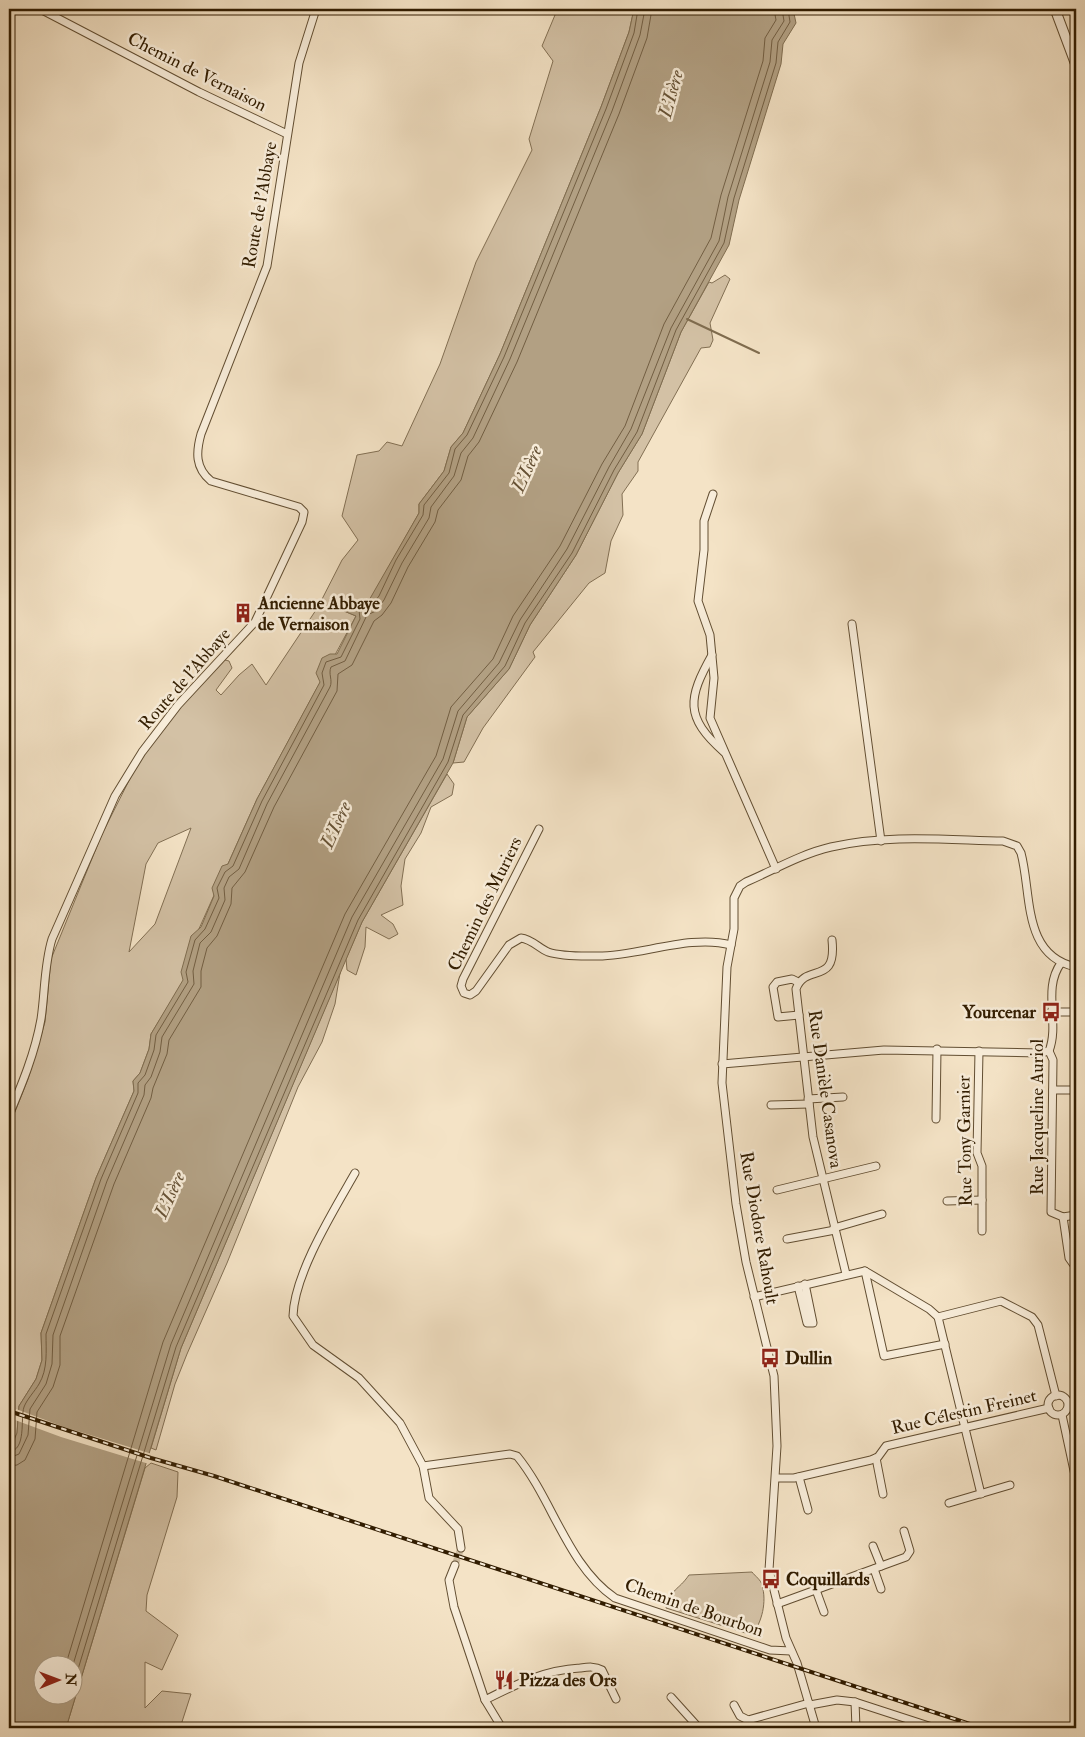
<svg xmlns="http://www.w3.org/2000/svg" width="1085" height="1737" viewBox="0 0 1085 1737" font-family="'IM FELL Double Pica',serif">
<rect width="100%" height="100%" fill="#f4e3c6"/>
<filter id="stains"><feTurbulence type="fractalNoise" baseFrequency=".004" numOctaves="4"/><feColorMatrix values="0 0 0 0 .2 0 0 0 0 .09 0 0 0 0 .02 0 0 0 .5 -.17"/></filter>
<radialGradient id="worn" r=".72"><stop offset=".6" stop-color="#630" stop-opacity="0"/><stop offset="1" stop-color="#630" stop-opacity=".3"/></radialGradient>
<g fill="#d3c1a5" stroke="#826f53" fill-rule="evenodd">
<path d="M 551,9 L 634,9 L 629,32 L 601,107 L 500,354 L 463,433 L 451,447 L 444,471 L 419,504 L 419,513 L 369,602 L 344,607 L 344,611 L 356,616 L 257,799 L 198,931 L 184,980 L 151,1034 L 149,1049 L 140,1073 L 133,1081 L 134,1091 L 96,1178 L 41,1333 L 42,1360 L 36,1379 L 19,1406 L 17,1433 L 9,1452 L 9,1127 L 28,1079 L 45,1022 L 51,959 L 102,834 L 142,755 L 212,666 L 221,659 L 229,661 L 232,668 L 216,690 L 221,695 L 239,675 L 252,664 L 266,685 L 318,607 L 342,560 L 358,540 L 342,516 L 357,455 L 379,451 L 387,442 L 402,446 L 440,364 L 476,262 L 532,150 L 529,139 L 553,61 L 542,46 L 555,15 ZM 191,828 L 155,924 L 129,952 L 146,864 L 158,843 Z"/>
<path d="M 725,275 L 730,279 L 710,323 L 713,340 L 710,347 L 701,348 L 638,462 L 638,471 L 622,494 L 623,515 L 611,541 L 605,573 L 589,583 L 533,652 L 535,657 L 483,728 L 464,762 L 453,763 L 467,717 L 509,669 L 530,625 L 576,555 L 618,473 L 642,434 L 681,332 L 709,282 L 712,283 Z"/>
<path d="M 447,774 L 454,784 L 452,795 L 431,807 L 421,833 L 405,859 L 401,886 L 403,905 L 381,915 L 393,924 L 398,934 L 389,939 L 366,927 L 365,947 L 356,975 L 347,970 L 346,959 L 362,922 Z"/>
<path d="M 340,973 L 335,1004 L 322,1042 L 298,1087 L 227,1263 L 187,1354 L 175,1384 L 156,1450 L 151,1448 L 181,1348 Z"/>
<path d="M 151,1463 L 178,1472 L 177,1497 L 147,1595 L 146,1611 L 178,1635 L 162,1670 L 145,1662 L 145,1708 L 162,1691 L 191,1694 L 180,1728 L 66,1728 L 145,1468 Z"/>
<path d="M 752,1572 C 755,1576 761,1580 762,1585 C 767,1602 762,1622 752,1635 L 666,1608 C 671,1588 678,1591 689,1575 Z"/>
</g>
<path fill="#b2a083" stroke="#7f6c4f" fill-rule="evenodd" d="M 634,9 L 793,9 L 796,23 L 783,44 L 781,64 L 739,200 L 729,245 L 681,332 L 642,434 L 618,473 L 576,555 L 530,625 L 509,669 L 467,717 L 453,763 L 362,922 L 181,1348 L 66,1728 L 9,1728 L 9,1452 L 17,1433 L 19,1406 L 36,1379 L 42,1360 L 41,1333 L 96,1178 L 134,1091 L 133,1081 L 140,1073 L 149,1049 L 151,1034 L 183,980 L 181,972 L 191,936 L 201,927 L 214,896 L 212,888 L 222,866 L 228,864 L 257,799 L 320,682 L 316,673 L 322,658 L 330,654 L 337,654 L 356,616 L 344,611 L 344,607 L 368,602 L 419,513 L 419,504 L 444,471 L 451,447 L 463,433 L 500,354 L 601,107 L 629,32 ZM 42,1664 L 72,1664 L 72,1694 L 42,1694 Z"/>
<path fill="#f4e3c6" d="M 16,1409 L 64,1427 L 152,1454 L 149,1464 L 61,1437 L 15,1420 Z"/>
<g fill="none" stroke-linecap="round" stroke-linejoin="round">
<g stroke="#725e42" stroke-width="1">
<path d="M 9,1452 C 27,1450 20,1419 24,1407 C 27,1399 35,1391 39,1384 C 48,1369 46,1351 46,1334 L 101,1179 L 138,1093 L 138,1083 L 145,1075 L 154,1050 L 156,1035 L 188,982 L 186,972 L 195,940 L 205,929 L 219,898 L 217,888 L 225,872 L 233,866 L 262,801 L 324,685 L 322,673 L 326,662 L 341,657 L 360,619 L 359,610 L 371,606 L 379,596 L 396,560 L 423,515 L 424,505 L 449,473 L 455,449 L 467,435 L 504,357 L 606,109 L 634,33 L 638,9"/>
<path d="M 9,1458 L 19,1454 L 28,1435 L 30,1409 L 46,1384 L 52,1364 L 53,1335 L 107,1181 L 144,1095 L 145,1085 L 151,1077 L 160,1052 L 162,1037 L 194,984 L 193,971 L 200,943 L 211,932 L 225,900 L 224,888 L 229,877 L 239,869 L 267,804 L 330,687 C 333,680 328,674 331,667 L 345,661 L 367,615 L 376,611 L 384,600 L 402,563 L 429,518 L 431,507 L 454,476 L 461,453 L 473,438 L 510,359 L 612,111 L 640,35 L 645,9"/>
<path d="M 9,1466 L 17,1465 L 25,1460 L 35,1439 L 37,1412 L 53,1387 L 60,1365 L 60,1336 L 114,1184 L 151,1098 L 153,1088 L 167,1054 L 169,1040 L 201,987 L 201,971 L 207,948 L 217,936 L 231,904 L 232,888 L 245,872 L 274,807 L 337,691 L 338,674 L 352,665 L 374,621 L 382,615 L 391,603 L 408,567 L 435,522 L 438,510 L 461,480 L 468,456 L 479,442 L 517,362 L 619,114 L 647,38 L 652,9"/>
<path d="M 66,1664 L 163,1342 L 345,914 L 436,756 L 451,707 L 493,659 L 513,616 L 560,546 L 602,464 L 625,426 L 664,324 L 711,238 L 721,195 L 763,61 L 765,38 L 776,20 L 774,9"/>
<path d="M 72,1668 L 171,1344 L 352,917 L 443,759 L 458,711 L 499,663 L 520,620 L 567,549 L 609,467 L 631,429 L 671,328 L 719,241 L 728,197 L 770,62 L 772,40 L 784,21 L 782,9"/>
<path d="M 72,1689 L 176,1347 L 358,920 L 448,762 L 463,715 L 505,666 L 525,623 L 572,553 L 614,470 L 637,432 L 676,330 L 724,243 L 734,198 L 776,63 L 778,42 L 790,22 L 788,9"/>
</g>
<path stroke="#7f6c4f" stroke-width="2" d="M 687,319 L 759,353"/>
<path stroke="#cdbb9f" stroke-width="7" stroke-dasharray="7 3.5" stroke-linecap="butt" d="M 455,1565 L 461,1548"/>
<defs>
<g id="minor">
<path d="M 40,9 L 199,92 L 287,134"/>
<path d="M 713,494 L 704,521 L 704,550 L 698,601 L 710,635 L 714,678 L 710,718 L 776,869"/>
<path d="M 852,624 L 881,841"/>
<path d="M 712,655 C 688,698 684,717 724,752"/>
<path d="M 539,829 L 463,979 L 461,986 L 464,993 L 470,995 L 476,991 L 509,945 L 521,938 C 531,939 539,948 548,952 C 563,957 583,956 598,956 C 640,956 690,934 731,945"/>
<path d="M 832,940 C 837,987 806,962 796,989 L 813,1137 L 846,1274"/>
<path d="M 798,982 L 792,979 L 777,982 L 773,987 L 778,1017 L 799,1015"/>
<path d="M 1051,1012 L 1076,1012"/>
<path d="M 979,1051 L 977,1153 L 982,1166 L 982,1231"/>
<path d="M 1049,1051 L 1053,1060 L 1051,1212 L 1063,1217 L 1076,1215"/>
<path d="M 1049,1051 C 1060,1023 1042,989 1061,963"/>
<path d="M 722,1064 L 884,1050 L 1040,1053 L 1049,1051"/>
<path d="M 1053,1090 L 1076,1090"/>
<path d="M 808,1099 L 843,1097"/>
<path d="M 771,1105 L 809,1104"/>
<path d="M 9,1115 C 22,1084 35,1053 41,1019 C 45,993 44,965 52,939 L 115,796 L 142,752 L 178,705 L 255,622 L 302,522 L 304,512 L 299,507 L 211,481 C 195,468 196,452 201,434 L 267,266 L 299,63 L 316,9"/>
<path d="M 936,1119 L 937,1049"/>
<path d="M 355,1173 C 334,1210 294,1274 293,1316 L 313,1345 L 359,1378 L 400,1423 L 423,1466 L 429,1498 L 458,1529 L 461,1548"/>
<path d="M 777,1190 L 876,1166"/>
<path d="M 947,1201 L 982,1200"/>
<path d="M 1063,1217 L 1069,1258 L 1076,1268"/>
<path d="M 834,1228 L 882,1214"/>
<path d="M 787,1239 L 835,1230"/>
<path d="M 865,1271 L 884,1356 L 945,1344"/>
<path d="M 798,1286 L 807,1323 L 813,1323 L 805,1284"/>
<path d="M 754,1297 L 865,1271 L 929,1309 L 938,1317"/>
<path d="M 938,1317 L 1001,1301 L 1032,1317 L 1038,1325 L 1056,1396"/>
<path d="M 938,1317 L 981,1494"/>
<circle cx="1058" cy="1405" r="10"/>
<path d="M 1062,1415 L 1076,1480"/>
<path d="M 876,1458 L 883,1494"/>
<path d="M 423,1466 L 510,1454 L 517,1456 C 553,1500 567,1565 615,1598 L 770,1650 L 791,1651"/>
<path d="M 799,1477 L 808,1510"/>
<path d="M 776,1478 L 794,1478 L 871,1460 L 878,1457 L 886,1446 L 1049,1408"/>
<path d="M 949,1503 L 1010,1485"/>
<path d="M 873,1546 L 881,1566"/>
<path d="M 455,1565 L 449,1580 L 454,1607 L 485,1700 L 502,1728"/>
<path d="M 874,1569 L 881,1589"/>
<path d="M 816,1590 L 824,1612"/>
<path d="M 777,1604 L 906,1557 L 910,1551 L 904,1531"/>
<path d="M 671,1697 L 699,1728"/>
<path d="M 485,1700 C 517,1684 544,1670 580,1668 C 588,1667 595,1666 602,1670 L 616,1699"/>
<path d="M 855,1702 L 856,1728"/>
<path d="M 734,1705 L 740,1716 L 748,1720 L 809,1703"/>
<path d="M 810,1705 L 837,1700 L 855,1702 L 935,1728"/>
<path d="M 816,1728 L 797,1663 L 786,1638 L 769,1570 L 777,1446 L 774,1376 L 746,1262 L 736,1204 L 722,1083 L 727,967 L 734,929 L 734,898 L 740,886 L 746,882 C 774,870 801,854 831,847 C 887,834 947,840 1003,841 L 1017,846 L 1021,853 C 1032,894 1022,956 1076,967"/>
</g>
<path id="tertiary" d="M 1055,9 L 1076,65"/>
</defs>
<use href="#minor" stroke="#624e32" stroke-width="9"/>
<use href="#tertiary" stroke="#624e32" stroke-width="11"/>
<use href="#minor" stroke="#f8edda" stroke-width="7"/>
<use href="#tertiary" stroke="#f8edda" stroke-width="9"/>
<defs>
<path id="rail" d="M 9,1411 L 151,1458 L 214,1476 L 982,1728"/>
</defs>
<use href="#rail" stroke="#321d01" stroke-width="4"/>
<use href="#rail" stroke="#f8edda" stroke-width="2" stroke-dasharray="5.5" stroke-linecap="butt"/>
</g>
<defs>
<symbol id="building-bare" viewBox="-9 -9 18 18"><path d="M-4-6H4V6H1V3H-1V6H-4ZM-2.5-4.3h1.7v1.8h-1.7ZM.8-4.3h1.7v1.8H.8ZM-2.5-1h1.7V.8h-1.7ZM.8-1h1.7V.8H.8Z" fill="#8f2418" stroke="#f8edda" stroke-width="2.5" paint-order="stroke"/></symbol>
<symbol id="bus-bare" viewBox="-9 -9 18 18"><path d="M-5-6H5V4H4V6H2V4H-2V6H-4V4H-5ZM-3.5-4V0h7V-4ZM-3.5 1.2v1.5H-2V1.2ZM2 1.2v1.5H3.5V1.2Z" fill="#8f2418" stroke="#f8edda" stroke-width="2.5" paint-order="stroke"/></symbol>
<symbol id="restaurant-bare" viewBox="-9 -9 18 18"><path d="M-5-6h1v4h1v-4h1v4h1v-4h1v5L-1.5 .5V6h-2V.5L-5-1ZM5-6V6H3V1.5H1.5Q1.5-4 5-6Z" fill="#8f2418" stroke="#f8edda" stroke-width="2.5" paint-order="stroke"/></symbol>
</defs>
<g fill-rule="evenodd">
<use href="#building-bare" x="229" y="599" width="28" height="28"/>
<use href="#bus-bare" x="1037" y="998" width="28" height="28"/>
<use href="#bus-bare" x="756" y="1344" width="28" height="28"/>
<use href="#bus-bare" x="757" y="1565" width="28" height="28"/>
<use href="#restaurant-bare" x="490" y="1666" width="28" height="28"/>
</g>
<g text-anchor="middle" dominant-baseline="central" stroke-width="5" stroke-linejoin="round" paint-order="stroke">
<g font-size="18" fill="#321d01" stroke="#f8edda">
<text transform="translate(197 72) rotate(27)">Chemin de Vernaison</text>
<text transform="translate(260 205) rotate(-80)">Route de l'Abbaye</text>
<text transform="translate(185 679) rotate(-49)">Route de l'Abbaye</text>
<text transform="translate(485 904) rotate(-64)">Chemin des Muriers</text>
<text transform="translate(825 1089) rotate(82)">Rue Danièle Casanova</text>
<text transform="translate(1037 1117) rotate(-90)">Rue Jacqueline Auriol</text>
<text transform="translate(965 1141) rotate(-91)">Rue Tony Garnier</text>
<text transform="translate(759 1228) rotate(80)">Rue Diodore Rahoult</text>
<text transform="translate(964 1412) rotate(-13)">Rue Célestin Freinet</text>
<text transform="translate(694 1608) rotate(19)">Chemin de Bourbon</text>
</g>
<g font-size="18" font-weight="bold" fill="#321d01" stroke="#f8edda" text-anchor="start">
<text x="258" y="603">Ancienne Abbaye<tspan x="258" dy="21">de Vernaison</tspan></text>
<text x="1036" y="1012" text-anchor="end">Yourcenar</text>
<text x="785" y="1358">Dullin</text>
<text x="786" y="1579">Coquillards</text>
<text x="519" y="1680">Pizza des Ors</text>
</g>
<g font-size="19" font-style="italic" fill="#655135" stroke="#f8edda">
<text transform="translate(671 94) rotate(-75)">L'Isère</text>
<text transform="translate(527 469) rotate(-66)">L'Isère</text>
<text transform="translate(336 825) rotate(-66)">L'Isère</text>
<text transform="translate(170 1195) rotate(-66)">L'Isère</text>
</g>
</g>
<rect width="1085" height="1737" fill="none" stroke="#f4e3c6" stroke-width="30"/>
<rect x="10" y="10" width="1065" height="1717" fill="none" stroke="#321d01" stroke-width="2.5"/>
<rect x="15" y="15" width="1055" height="1707" fill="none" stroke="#321d01"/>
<g transform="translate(58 1680) rotate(89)"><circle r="24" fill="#f8edda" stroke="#a99a83"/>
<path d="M0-4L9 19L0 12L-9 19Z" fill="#8f2418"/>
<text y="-8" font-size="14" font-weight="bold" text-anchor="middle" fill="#321d01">N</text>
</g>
<rect width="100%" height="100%" filter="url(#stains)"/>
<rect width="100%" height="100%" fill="url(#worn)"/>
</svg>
